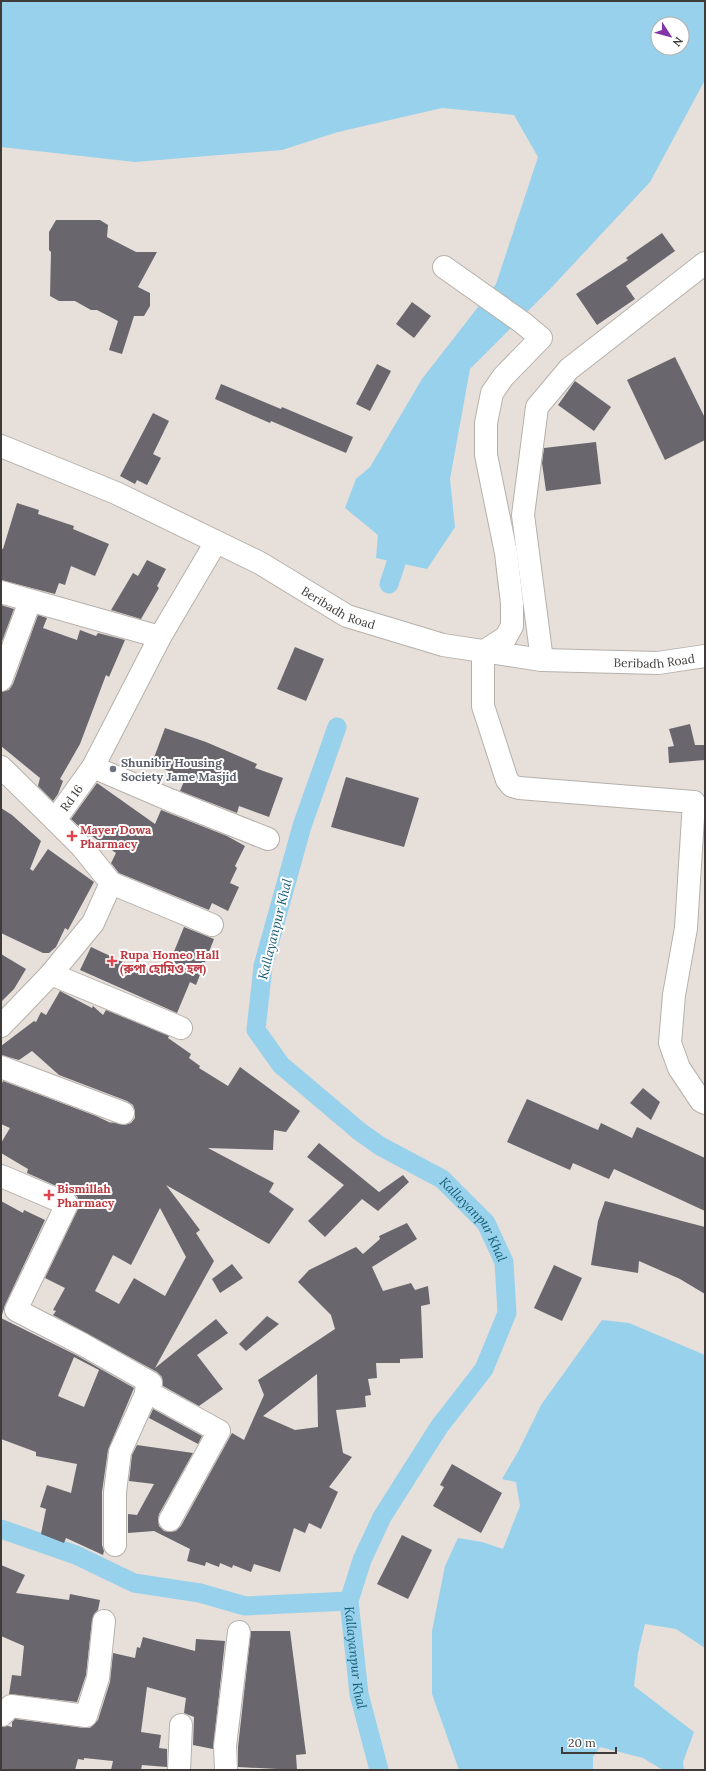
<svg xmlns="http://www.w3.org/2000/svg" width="706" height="1771" viewBox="0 0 706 1771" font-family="Lora,'Noto Sans Bengali',serif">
<rect width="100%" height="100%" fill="#e6dfda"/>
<g fill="#98d1eb" fill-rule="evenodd">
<path d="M 1,1 L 705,1 L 705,80 L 650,182 L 551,288 L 470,369 L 450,479 L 455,527 L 427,569 L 376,558 L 378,535 L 345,508 L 356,479 L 370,467 L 422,379 L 496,284 L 538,157 L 514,115 L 442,108 L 338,132 L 282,150 L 135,162 L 1,147 ZM 658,24 L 682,24 L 682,48 L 658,48 Z"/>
<path d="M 602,1320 L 629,1323 L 705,1355 L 705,1648 L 676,1629 L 645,1624 L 638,1653 L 634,1686 L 694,1732 L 683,1762 L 684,1770 L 663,1770 L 643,1758 L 600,1747 L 593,1757 L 593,1770 L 459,1770 L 432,1694 L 432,1631 L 445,1566 L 458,1538 L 482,1542 L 503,1549 L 520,1506 L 516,1482 L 502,1479 L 519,1450 L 541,1405 Z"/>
</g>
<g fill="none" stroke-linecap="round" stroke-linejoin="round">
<g stroke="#98d1eb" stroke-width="19">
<path d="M 389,584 L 396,563"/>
<path id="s1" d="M 337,727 L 302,826 L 263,966 L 256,1030 L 281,1065 L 359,1131 L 380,1146 L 442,1179 L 486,1223 L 504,1262 L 507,1313 L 484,1369 L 439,1427 L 382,1517 L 362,1560 L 349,1601 L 359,1694 L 379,1770"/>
<path d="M 1,1529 L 76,1555 L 134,1583 L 200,1593 L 245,1606 L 349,1601"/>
</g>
</g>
<g fill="#69676d" fill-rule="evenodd">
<path d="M 56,220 L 100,220 L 108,225 L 107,237 L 136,252 L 157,252 L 138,287 L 150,293 L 150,306 L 144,316 L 134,316 L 122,354 L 109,350 L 118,321 L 97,310 L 91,310 L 75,301 L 59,301 L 50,296 L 51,252 L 49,250 L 49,232 Z"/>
<path d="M 662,233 L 675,251 L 626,286 L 635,299 L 597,325 L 576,294 L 628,260 L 626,258 Z"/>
<path d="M 412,302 L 431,316 L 414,338 L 396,324 Z"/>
<path d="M 675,357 L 705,418 L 705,440 L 665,460 L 627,380 Z"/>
<path d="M 377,364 L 391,371 L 370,411 L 356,404 Z"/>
<path d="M 575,381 L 611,407 L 594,431 L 558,405 Z"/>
<path d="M 221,384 L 281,409 L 282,407 L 353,437 L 346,453 L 271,421 L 270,423 L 215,399 Z"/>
<path d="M 153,413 L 169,421 L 153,454 L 161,458 L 147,485 L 137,480 L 135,484 L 120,476 Z"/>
<path d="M 596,442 L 601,484 L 546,491 L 542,463 L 544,448 Z"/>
<path d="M 17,503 L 39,510 L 38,514 L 74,526 L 73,529 L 109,544 L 95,576 L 71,566 L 65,585 L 59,583 L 55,594 L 1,580 L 1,548 L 3,549 Z"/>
<path d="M 147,560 L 166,569 L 157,586 L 159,588 L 141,619 L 111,610 L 133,573 L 138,576 Z"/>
<path d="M 1,605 L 14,609 L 1,644 Z"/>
<path d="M 38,615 L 47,618 L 43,628 L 77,640 L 80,630 L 96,636 L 98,633 L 125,640 L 109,677 L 106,675 L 80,744 L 60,779 L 63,781 L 58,794 L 53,801 L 38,786 L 40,778 L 1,746 L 1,692 L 9,690 L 13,684 Z"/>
<path d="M 295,647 L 324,659 L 306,701 L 277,689 Z"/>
<path d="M 690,724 L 695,745 L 705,745 L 705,760 L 669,763 L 668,747 L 674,746 L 669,729 Z"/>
<path d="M 165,728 L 206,742 L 257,764 L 255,768 L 283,778 L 269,817 L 239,806 L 237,813 L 180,791 L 185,779 L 152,763 Z"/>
<path d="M 346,777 L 419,798 L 404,847 L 331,827 Z"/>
<path d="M 97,783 L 155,824 L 161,810 L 227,836 L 245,846 L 235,866 L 237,868 L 230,883 L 239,887 L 228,911 L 212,903 L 209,910 L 119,873 L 111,863 L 116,853 L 82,829 L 71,819 Z"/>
<path d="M 1,808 L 12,815 L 41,841 L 30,869 L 33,871 L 48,849 L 94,882 L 68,930 L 65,928 L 56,947 L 49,953 L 43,953 L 1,933 Z"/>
<path d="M 184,927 L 214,939 L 196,985 L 190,982 L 177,1013 L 80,970 L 91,947 L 140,970 L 142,966 L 164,976 Z"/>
<path d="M 1,954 L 26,969 L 14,989 L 1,1002 Z"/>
<path d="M 60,991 L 92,1008 L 93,1006 L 103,1015 L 106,1010 L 169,1036 L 168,1038 L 191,1054 L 189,1058 L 200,1066 L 199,1068 L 228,1086 L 240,1067 L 300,1111 L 286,1132 L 274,1130 L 273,1150 L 208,1148 L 274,1183 L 269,1192 L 294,1209 L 269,1244 L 166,1185 L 200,1230 L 196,1233 L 214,1261 L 155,1368 L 216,1319 L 228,1333 L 197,1355 L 223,1389 L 199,1406 L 163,1386 L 162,1377 L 157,1372 L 53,1315 L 56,1311 L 53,1310 L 65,1288 L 45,1278 L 78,1209 L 79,1202 L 77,1196 L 72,1193 L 27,1173 L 28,1169 L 1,1153 L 1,1143 L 10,1128 L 1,1124 L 1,1085 L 3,1081 L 96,1116 L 113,1124 L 110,1122 L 125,1125 L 131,1123 L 135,1118 L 135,1111 L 133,1105 L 127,1101 L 59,1075 L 32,1051 L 19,1060 L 1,1055 L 1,1046 L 34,1021 L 36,1022 L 41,1012 L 46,1015 ZM 160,1208 L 186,1257 L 165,1296 L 134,1278 L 119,1304 L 95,1291 L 113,1255 L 131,1265 Z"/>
<path d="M 643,1088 L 660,1102 L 651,1120 L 630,1103 Z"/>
<path d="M 527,1099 L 598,1130 L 601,1123 L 632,1138 L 637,1127 L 705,1158 L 705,1211 L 614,1169 L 609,1179 L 573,1163 L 570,1170 L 507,1142 Z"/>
<path d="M 319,1143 L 379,1192 L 403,1175 L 409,1182 L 378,1211 L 362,1199 L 325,1237 L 308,1221 L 344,1185 L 307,1157 Z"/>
<path d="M 1,1201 L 23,1213 L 24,1210 L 45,1220 L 5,1305 L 1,1318 L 76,1355 L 134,1388 L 108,1450 L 102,1492 L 102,1545 L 104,1551 L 103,1555 L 66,1538 L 64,1543 L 41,1534 L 46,1509 L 40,1507 L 47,1485 L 71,1493 L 77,1464 L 36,1456 L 36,1452 L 1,1439 ZM 74,1357 L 99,1370 L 84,1407 L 58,1396 Z"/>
<path d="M 605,1201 L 705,1227 L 705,1294 L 680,1279 L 639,1261 L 638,1273 L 591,1265 L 598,1221 Z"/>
<path d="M 407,1223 L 417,1239 L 372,1267 L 383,1291 L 411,1283 L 415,1290 L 428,1286 L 430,1304 L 421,1306 L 423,1358 L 400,1359 L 400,1363 L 376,1363 L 377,1378 L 368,1379 L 371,1395 L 365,1396 L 366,1407 L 336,1410 L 343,1453 L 352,1457 L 329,1487 L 338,1492 L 321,1529 L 309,1523 L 305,1533 L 294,1528 L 280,1572 L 254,1564 L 251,1572 L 233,1565 L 232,1568 L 220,1563 L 219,1567 L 206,1562 L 205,1566 L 187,1561 L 190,1549 L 154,1531 L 128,1533 L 128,1514 L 137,1515 L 154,1484 L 129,1481 L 132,1455 L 137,1445 L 193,1453 L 159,1514 L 158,1520 L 159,1526 L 164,1531 L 170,1532 L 176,1531 L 181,1526 L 232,1433 L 244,1440 L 264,1395 L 258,1380 L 335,1329 L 331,1315 L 298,1282 L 309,1270 L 356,1247 L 363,1254 L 380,1239 L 379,1236 ZM 317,1374 L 318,1427 L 295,1430 L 263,1416 Z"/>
<path d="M 232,1264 L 243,1278 L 220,1293 L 212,1279 Z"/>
<path d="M 554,1265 L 582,1278 L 562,1321 L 534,1308 Z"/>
<path d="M 267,1316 L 279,1324 L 246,1351 L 239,1344 Z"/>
<path d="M 153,1409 L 202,1436 L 198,1444 L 149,1418 Z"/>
<path d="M 452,1464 L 502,1493 L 481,1533 L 433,1506 L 444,1487 L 440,1485 Z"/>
<path d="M 402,1535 L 432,1550 L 408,1599 L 377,1584 Z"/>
<path d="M 1,1565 L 25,1575 L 16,1593 L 69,1600 L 70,1594 L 100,1600 L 98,1610 L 94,1614 L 92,1620 L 86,1675 L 77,1702 L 9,1694 L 12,1675 L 21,1676 L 24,1646 L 1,1636 Z"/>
<path d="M 251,1631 L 290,1631 L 306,1754 L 296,1755 L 297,1770 L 238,1767 L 238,1747 Z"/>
<path d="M 143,1637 L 195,1651 L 196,1639 L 225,1641 L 213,1749 L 193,1745 L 194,1717 L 184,1713 L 186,1698 L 147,1687 L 141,1732 L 161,1735 L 159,1748 L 167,1749 L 167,1767 L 142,1765 L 141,1770 L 111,1770 L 113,1761 L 84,1758 L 84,1760 L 78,1759 L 75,1770 L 1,1770 L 1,1727 L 8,1726 L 12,1727 L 12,1722 L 15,1719 L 84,1728 L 90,1728 L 98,1720 L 110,1682 L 113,1653 L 135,1658 L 137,1647 L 140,1648 Z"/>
</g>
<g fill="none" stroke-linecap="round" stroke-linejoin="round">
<defs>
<g id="minor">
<path d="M 444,267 L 523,323 L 541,338 L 503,377 L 492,393 L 486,423 L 486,455 L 506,553 L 512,603 L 512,626 L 506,637 L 483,652 L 483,706 L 507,780 L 512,786 L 519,788 L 694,802 L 686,928 L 674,995 L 670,1043 L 679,1068 L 701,1101 L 705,1103"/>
<path d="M 1,592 L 160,637"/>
<path d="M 542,660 L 523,515 L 537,407 L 569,369 L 705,263"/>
<path d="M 1,680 L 30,601"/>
<path d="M 1,767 L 55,820"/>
<path d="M 93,767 L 170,800 L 268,839"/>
<path d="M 111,883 L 212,925"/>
<path d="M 51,974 L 181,1028"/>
<path id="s2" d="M 1,1026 L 51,974 L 93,923 L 111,883 L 82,847 L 55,820 L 93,767 L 160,637 L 216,542"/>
<path d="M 1,1067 L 123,1113"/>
<path d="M 1,1176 L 67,1204 L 16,1310 L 82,1344 L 151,1383 L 120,1452 L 115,1492 L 115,1545"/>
<path d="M 146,1391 L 219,1431 L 170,1520"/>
<path d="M 1,1714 L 2,1715 L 11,1706 L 86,1716 L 98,1678 L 104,1621"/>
<path d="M 179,1770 L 181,1725"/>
<path d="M 226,1770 L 225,1746 L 239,1632"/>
</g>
<g id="highway">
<path id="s3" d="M 1,446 L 116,493 L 260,563 L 347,616 L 443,645 L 542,660 L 658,663 L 705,656"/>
</g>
</defs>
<use href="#minor" stroke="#b6b0ab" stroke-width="24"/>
<use href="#highway" stroke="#b6b0ab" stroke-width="24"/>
<use href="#minor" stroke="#fff" stroke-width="22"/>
<use href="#highway" stroke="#fff" stroke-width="22"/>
</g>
<circle fill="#6b7280" stroke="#fff" stroke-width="1.5" cx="113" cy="769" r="4"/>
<g fill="#e0444e" stroke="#fff" stroke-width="1.5">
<path d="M70 830h4v4h4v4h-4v4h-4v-4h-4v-4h4z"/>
<path d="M110 955h4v4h4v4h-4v4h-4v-4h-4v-4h4z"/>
<path d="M47 1189h4v4h4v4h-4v4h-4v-4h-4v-4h4z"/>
</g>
<g text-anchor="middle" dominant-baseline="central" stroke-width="4" stroke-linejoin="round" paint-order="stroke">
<g font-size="12" fill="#3e3b39" stroke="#fff">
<text stroke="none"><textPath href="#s3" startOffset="375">Beribadh Road</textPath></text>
<text stroke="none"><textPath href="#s3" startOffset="699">Beribadh Road</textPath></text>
<text stroke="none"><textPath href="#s2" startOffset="294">Rd 16</textPath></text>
</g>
<g font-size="12" font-weight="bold" fill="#5b616d" stroke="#fff" text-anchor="start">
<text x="121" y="762">Shunibir Housing<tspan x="121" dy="14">Society Jame Masjid</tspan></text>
</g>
<g font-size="12" font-weight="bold" fill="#be3a42" stroke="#fff" text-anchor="start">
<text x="80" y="829">Mayer Dowa<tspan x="80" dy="14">Pharmacy</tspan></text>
<text x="120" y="954">Rupa Homeo Hall<tspan x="120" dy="14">(রুপা হোমিও হল)</tspan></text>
<text x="57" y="1188">Bismillah<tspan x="57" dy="14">Pharmacy</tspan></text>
</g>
<g font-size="13" font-style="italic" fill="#125b75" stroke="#fff">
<text transform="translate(275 929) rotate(-76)">Kallayanpur Khal</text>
<text stroke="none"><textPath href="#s1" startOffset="608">Kallayanpur Khal</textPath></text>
<text stroke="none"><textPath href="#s1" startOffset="1100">Kallayanpur Khal</textPath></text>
</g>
</g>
<rect width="706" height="1771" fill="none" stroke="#3e3b39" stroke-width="4"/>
<g transform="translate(670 36) rotate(126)"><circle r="19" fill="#ffffff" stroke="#b2b1b0"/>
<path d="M0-3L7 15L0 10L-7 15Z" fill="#8135a6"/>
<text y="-6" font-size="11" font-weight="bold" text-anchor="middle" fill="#3e3b39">N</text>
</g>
<path d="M562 1747v6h54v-6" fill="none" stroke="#3e3b39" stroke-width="2"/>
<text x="568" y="1747" font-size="12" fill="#3e3b39" stroke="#ffffff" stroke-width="3" paint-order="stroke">20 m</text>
</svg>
